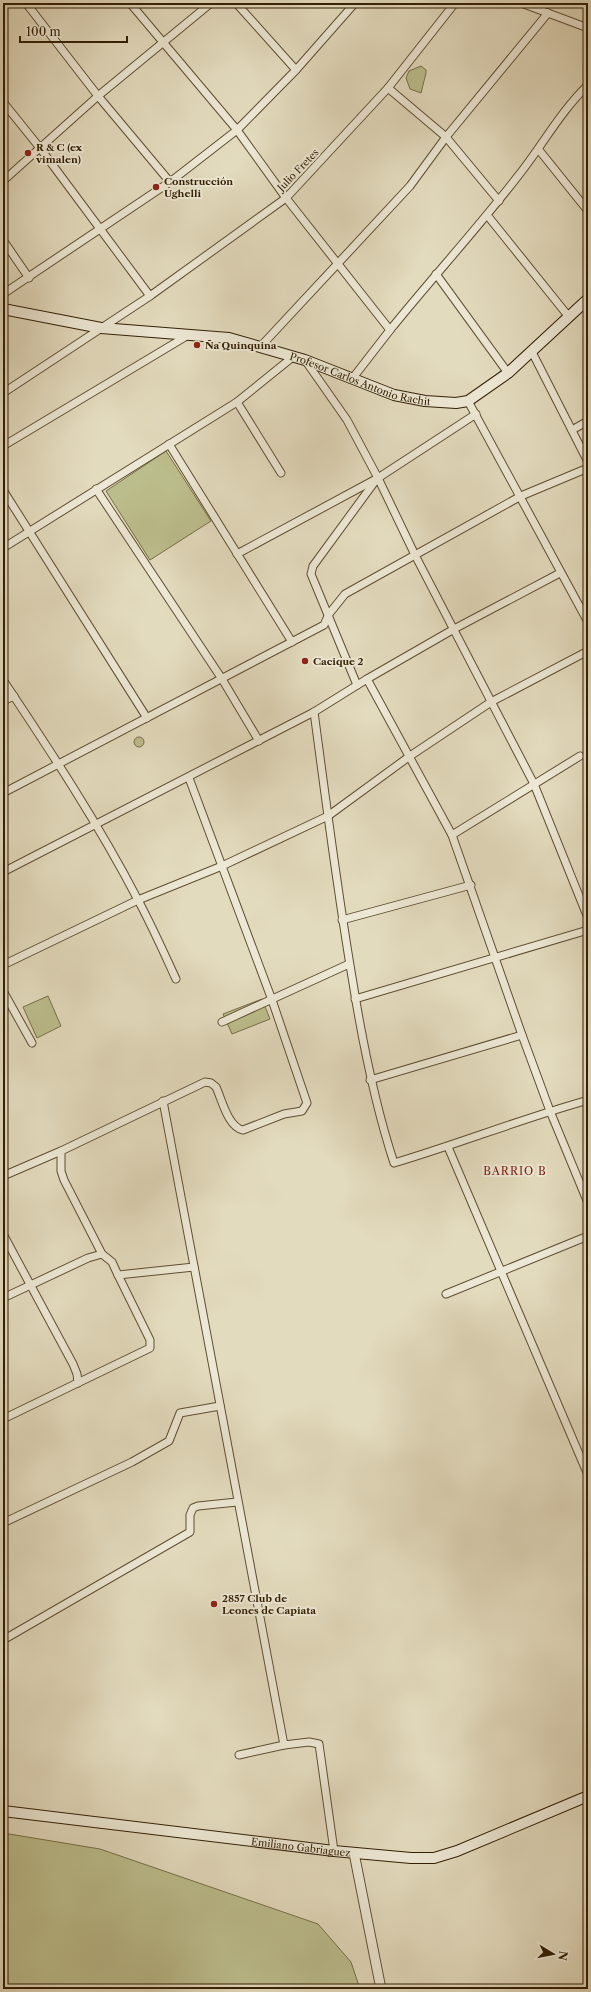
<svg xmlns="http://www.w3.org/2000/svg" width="591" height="1992" viewBox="0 0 591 1992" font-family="'Libre Caslon Text',serif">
<rect width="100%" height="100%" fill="#e3dbbe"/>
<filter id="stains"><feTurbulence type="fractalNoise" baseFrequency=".005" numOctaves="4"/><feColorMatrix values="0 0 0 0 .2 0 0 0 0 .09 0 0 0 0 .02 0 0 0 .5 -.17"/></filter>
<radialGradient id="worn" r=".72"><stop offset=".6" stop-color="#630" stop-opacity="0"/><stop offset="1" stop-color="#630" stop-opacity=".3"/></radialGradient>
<g fill="#bcbd8c" stroke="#776e48">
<path d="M 421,66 L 426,70 L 426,73 L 421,93 L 410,89 L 406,78 L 409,71 Z"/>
<path d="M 166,451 L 211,521 L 150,560 L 106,491 Z"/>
<circle cx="139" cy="742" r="5"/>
<path d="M 48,996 L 61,1026 L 37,1038 L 23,1007 Z"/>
<path d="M 262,999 L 270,1019 L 232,1034 L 223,1014 Z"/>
<path d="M 3,1833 L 100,1849 L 318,1924 L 351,1962 L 360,1989 L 3,1989 Z"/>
</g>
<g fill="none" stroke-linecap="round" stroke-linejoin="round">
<defs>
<g id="minor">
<path d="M 26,3 L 98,96 L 170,182"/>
<path d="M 130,3 L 237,130 L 286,198 L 390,330 L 352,379"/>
<path d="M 236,3 L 296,70"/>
<path d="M 521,3 L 588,28"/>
<path d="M 388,88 L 446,137 L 499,201"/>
<path d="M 3,102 L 40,148 L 150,296"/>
<path d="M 539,150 L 588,211"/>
<path d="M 3,181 L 98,96 L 211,3"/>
<path d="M 487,215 L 569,317"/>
<path d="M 3,240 L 29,278"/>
<path d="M 436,274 L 508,373"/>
<path d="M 3,294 L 170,182 L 237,130 L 296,70 L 355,3"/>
<path d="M 390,330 C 432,278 477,229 518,176 C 542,146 560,112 588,85"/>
<path d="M 261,346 L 410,186 L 446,137 L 548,13"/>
<path d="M 532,352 L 588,462"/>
<path d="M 305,360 L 347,420 L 378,478 L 415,555 L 534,784 L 588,918"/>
<path d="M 3,393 L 150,296 L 286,198 L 388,88 L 455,3"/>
<path d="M 468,401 L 588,622"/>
<path d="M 237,402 L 281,473"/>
<path d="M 572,430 L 588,421"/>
<path d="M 169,444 L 292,642"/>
<path d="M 3,446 L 190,334"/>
<path d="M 96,489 L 222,679 L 259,741"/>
<path d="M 3,490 L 147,718"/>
<path d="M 3,548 L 237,402 L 294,356"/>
<path d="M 237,554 L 378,478 L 476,414"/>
<path d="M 367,679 L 454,629 L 560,573"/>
<path d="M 3,680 C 51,752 98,823 138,900 C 152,926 164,953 176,979"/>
<path d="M 357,685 L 311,574 L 313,566 L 376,480"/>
<path d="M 3,701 L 14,696"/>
<path d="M 314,712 C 326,801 337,889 352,977 C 362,1040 374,1102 394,1163 C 458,1144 521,1119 585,1101"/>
<path d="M 3,793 L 324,625 L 329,614 L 345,594 L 521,496 L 588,468"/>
<path d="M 452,835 L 580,756"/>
<path d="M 3,872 L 314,712 L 367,679 L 452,835 L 522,1035 L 550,1111 L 588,1203"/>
<path d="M 342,920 L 471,885"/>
<path d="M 3,965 L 138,900 L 222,866 L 328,816 L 410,756 L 491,702 L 588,651"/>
<path d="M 3,991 L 32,1043"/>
<path d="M 355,999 L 588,930"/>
<path d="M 222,1022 L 349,964"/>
<path d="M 370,1080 L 522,1035"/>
<path d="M 163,1101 L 284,1745 L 309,1742 L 319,1744 L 334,1851"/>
<path d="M 448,1147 L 588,1475"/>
<path d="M 3,1176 L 61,1151"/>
<path d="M 3,1234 L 73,1364 L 77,1374 L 78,1383"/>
<path d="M 102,1254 L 64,1180 L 61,1171 L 61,1151 L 205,1082 L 211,1083 L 216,1087 C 222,1100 228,1127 243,1130 L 284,1114 L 302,1111 L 307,1103 L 272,1000 L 189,778"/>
<path d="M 446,1294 L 588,1236"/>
<path d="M 3,1298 L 88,1258 L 102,1254 L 112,1262 L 118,1275 L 194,1267"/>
<path d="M 3,1419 L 150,1348 L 150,1340 L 118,1275"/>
<path d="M 3,1523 L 132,1462 L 169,1441 L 180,1413 L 220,1406"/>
<path d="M 3,1640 L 190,1532 L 190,1515 L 193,1508 L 198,1506 L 237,1502"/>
<path d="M 239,1755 L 284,1745"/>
</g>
<path id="tertiary" d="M 354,1853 L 381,1989"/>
<g id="secondary">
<path id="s1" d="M 3,309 L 101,328 L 229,338 L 305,360 L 394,395 L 425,401 L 456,403 L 468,401 L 508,373 L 588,299"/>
<path id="s2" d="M 3,1811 L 334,1851 L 411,1858 L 434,1858 L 457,1851 L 588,1796"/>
</g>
</defs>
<use href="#minor" stroke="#5e4e32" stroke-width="9"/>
<use href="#tertiary" stroke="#5e4e32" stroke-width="11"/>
<use href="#secondary" stroke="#321f04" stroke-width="12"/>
<use href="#minor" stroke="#ede8d5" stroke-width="7"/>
<use href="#tertiary" stroke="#ede8d5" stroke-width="9"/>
<use href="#secondary" stroke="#ede8d5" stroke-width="10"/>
</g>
<g fill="#8f2418" stroke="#ede8d5" stroke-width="1.5">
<circle cx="28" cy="153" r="4"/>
<circle cx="156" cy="187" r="4"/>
<circle cx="197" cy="345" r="4"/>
<circle cx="305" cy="661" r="4"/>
<circle cx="214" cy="1604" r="4"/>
</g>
<g text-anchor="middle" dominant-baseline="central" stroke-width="4" stroke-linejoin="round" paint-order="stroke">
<g font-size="10" font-weight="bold" fill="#321f04" stroke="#ede8d5" text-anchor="start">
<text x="36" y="147">R &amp; C (ex<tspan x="36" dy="12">vimalen)</tspan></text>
<text x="164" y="181">Construcción<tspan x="164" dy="12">Ughelli</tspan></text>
<text x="205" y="345">Ña Quinquina</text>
<text x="313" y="661">Cacique 2</text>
<text x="222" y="1598">2857 Club de<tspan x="222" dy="12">Leones de Capiata</tspan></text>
</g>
<g font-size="10" fill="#321f04" stroke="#ede8d5">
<text transform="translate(298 170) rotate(-46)">Julio Fretes</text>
<text stroke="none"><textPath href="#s1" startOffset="366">Profesor Carlos Antonio Rachit</textPath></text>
<text stroke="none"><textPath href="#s2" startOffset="300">Emiliano Gabriaguez</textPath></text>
</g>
<g font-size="11" letter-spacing="1" fill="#7a1f14" stroke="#ede8d5">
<text x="515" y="1171">BARRIO B</text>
</g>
</g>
<rect width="591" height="1992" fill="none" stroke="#e3dbbe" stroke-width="16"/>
<rect x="4" y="4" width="583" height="1984" fill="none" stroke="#321f04" stroke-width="2"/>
<rect x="8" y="8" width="575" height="1976" fill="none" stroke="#321f04"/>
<g transform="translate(553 1954) rotate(100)" stroke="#ede8d5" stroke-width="3" paint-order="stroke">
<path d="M0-3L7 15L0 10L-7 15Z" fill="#321f04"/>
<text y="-6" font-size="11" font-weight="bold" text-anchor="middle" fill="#321f04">N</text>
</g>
<path d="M20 36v6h107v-6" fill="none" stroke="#321f04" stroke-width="2"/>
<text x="26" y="36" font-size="12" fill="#321f04" stroke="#ede8d5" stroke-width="3" paint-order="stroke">100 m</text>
<rect width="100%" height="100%" filter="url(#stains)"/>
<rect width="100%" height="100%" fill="url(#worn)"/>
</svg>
